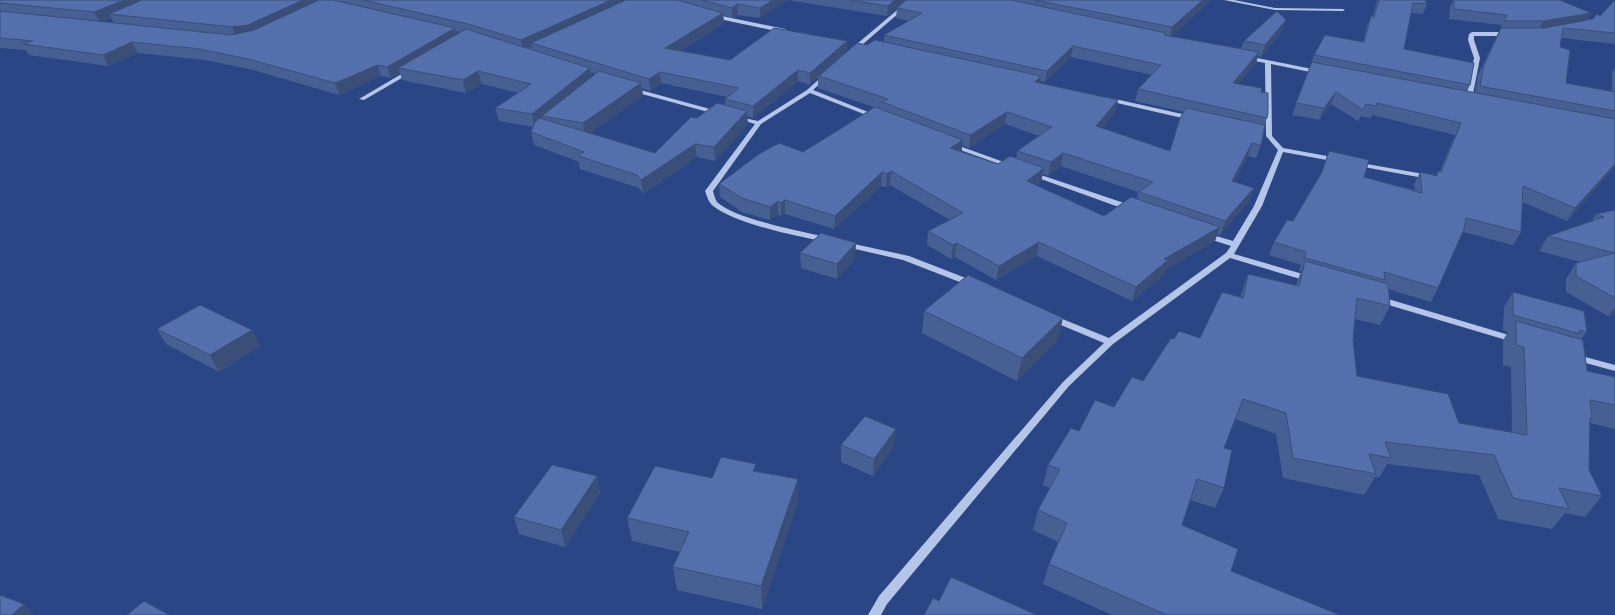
<svg xmlns="http://www.w3.org/2000/svg" width="1615" height="615" viewBox="0 0 1615 615" font-family="Cabin,sans-serif">
<rect width="100%" height="100%" fill="#2a4685"/>
<g fill="none" stroke-linecap="round" stroke-linejoin="round">
<g fill="#b5c5e7" fill-rule="evenodd">
<path d="M 909,0 L 914,0 L 855,51 L 851,51 L 851,49 Z"/>
<path d="M 1224,0 L 1234,0 L 1275,8 L 1343,9 L 1345,10 L 1343,11 L 1275,10 Z"/>
<path d="M 712,14 L 785,29 L 788,31 L 785,33 L 710,17 L 710,15 Z"/>
<path d="M 1472,32 L 1510,32 L 1513,34 L 1510,36 L 1474,36 L 1474,40 L 1480,58 L 1472,99 L 1469,101 L 1466,99 L 1474,58 L 1468,40 L 1469,34 Z"/>
<path d="M 1247,56 L 1322,71 L 1323,72 L 1320,74 L 1271,64 L 1272,136 L 1283,148 L 1338,158 L 1341,160 L 1338,162 L 1283,152 L 1262,206 L 1234,254 L 1313,277 L 1314,279 L 1313,281 L 1307,281 L 1230,258 L 1113,344 L 1069,386 L 887,604 L 881,615 L 868,615 L 879,596 L 1063,382 L 1104,343 L 1049,320 L 1048,318 L 1049,316 L 1055,316 L 1109,338 L 1226,253 L 1231,246 L 1203,237 L 1202,235 L 1206,233 L 1233,241 L 1254,206 L 1278,150 L 1266,136 L 1265,63 L 1245,59 L 1245,57 Z"/>
<path d="M 410,69 L 412,70 L 412,72 L 364,100 L 359,99 Z"/>
<path d="M 827,72 L 830,74 L 829,75 L 813,90 L 878,116 L 878,118 L 874,118 L 810,93 L 761,124 L 713,191 C 714,195 715,199 717,202 C 734,219 805,232 830,238 L 831,240 L 830,242 L 827,242 C 799,237 732,223 712,205 C 708,201 707,196 705,191 L 755,124 L 735,118 L 735,116 L 758,121 L 807,90 Z"/>
<path d="M 633,88 L 721,112 L 722,113 L 719,115 L 631,91 L 630,90 Z"/>
<path d="M 1106,97 L 1191,116 L 1194,118 L 1191,120 L 1104,100 L 1103,99 Z"/>
<path d="M 951,143 L 1012,165 L 1013,166 L 1010,168 L 1008,167 L 949,146 L 948,145 Z"/>
<path d="M 1355,162 L 1418,173 L 1422,175 L 1418,177 L 1353,165 L 1353,163 Z"/>
<path d="M 1032,172 L 1133,206 L 1134,208 L 1133,210 L 1127,210 L 1030,175 L 1028,174 Z"/>
<path d="M 842,242 L 845,242 L 909,256 L 976,282 L 977,284 L 973,287 L 970,286 L 903,260 L 842,246 L 841,244 Z"/>
<path d="M 1378,296 L 1519,338 L 1521,340 L 1516,343 L 1513,342 L 1375,301 L 1374,299 L 1375,297 Z"/>
<path d="M 1574,354 L 1615,365 L 1615,371 L 1571,359 L 1569,357 L 1571,355 Z"/>
</g>
</g>
<g fill="#476094" fill-rule="evenodd">
<path d="M 0,0 L 906,0 L 887,16 L 788,0 L 760,18 L 738,15 L 732,18 L 723,15 L 724,23 L 680,51 L 730,60 L 847,41 L 847,52 L 867,45 L 884,42 L 884,35 L 909,21 L 896,18 L 897,8 L 906,0 L 1209,0 L 1209,2 L 1171,36 L 1241,49 L 1244,41 L 1282,31 L 1261,57 L 1258,56 L 1256,63 L 1238,84 L 1261,92 L 1267,118 L 1264,125 L 1261,145 L 1256,158 L 1248,156 L 1234,182 L 1254,188 L 1249,201 L 1220,235 L 1217,234 L 1215,241 L 1165,270 L 1164,275 L 1132,301 L 1037,256 L 996,280 L 955,257 L 951,259 L 927,245 L 928,231 L 950,220 L 890,185 L 886,187 L 881,186 L 834,229 L 785,214 L 781,216 L 778,214 L 770,220 L 742,212 L 720,197 L 719,184 L 803,152 L 882,110 L 818,88 L 818,77 L 810,85 L 798,81 L 753,118 L 747,116 L 748,124 L 715,161 L 697,157 L 643,194 L 639,188 L 580,169 L 579,162 L 534,145 L 531,132 L 533,127 L 499,121 L 495,108 L 518,93 L 482,84 L 466,93 L 402,80 L 400,73 L 391,78 L 381,76 L 339,95 L 253,70 L 205,60 L 138,53 L 108,66 L 29,55 L 26,50 L 0,48 ZM 111,18 L 114,23 L 101,22 ZM 456,31 L 461,32 L 457,35 ZM 1071,57 L 1152,75 L 1138,89 L 1135,101 L 1184,112 L 1170,151 L 1102,128 L 1115,112 L 1118,100 L 1040,83 L 1040,81 L 1045,82 ZM 591,72 L 596,74 L 592,77 ZM 661,83 L 727,97 L 725,99 L 725,105 L 697,118 L 655,153 L 590,133 L 643,96 L 642,88 L 650,91 ZM 1005,124 L 1039,136 L 1017,151 L 1016,158 L 998,164 L 962,152 L 962,145 L 969,148 ZM 1061,166 L 1138,192 L 1137,199 L 1104,216 L 1036,185 L 1041,181 L 1043,174 L 1048,176 Z"/>
<path d="M 1377,0 L 1425,0 L 1427,4 L 1423,14 L 1411,13 L 1404,49 L 1470,85 L 1467,91 L 1475,93 L 1478,75 L 1502,25 L 1449,19 L 1450,7 L 1453,0 L 1560,0 L 1588,20 L 1593,19 L 1600,16 L 1615,0 L 1615,44 L 1561,38 L 1560,47 L 1566,83 L 1612,92 L 1612,72 L 1615,68 L 1615,167 L 1567,221 L 1522,202 L 1521,232 L 1513,245 L 1463,232 L 1438,288 L 1431,302 L 1388,289 L 1390,306 L 1380,325 L 1355,319 L 1353,340 L 1357,376 L 1459,423 L 1512,432 L 1511,367 L 1503,365 L 1503,340 L 1508,332 L 1503,330 L 1504,307 L 1513,292 L 1587,332 L 1581,339 L 1587,371 L 1615,377 L 1615,429 L 1590,423 L 1589,470 L 1602,496 L 1585,517 L 1565,513 L 1552,529 L 1498,519 L 1479,475 L 1387,464 L 1379,478 L 1375,477 L 1364,495 L 1283,478 L 1276,434 L 1235,419 L 1224,448 L 1224,488 L 1215,508 L 1190,500 L 1182,525 L 1231,571 L 1340,615 L 1112,615 L 1043,584 L 1049,564 L 1058,542 L 1033,530 L 1038,510 L 1050,488 L 1043,485 L 1048,465 L 1079,431 L 1114,407 L 1143,381 L 1174,339 L 1200,338 L 1240,297 L 1248,274 L 1296,285 L 1301,271 L 1299,271 L 1301,265 L 1269,255 L 1274,242 L 1293,221 L 1320,176 L 1329,151 L 1364,177 L 1415,190 L 1414,185 L 1420,172 L 1436,175 L 1438,171 L 1440,171 L 1455,135 L 1372,115 L 1371,118 L 1361,116 L 1358,121 L 1331,104 L 1319,120 L 1292,115 L 1314,55 L 1363,42 L 1367,26 L 1371,16 L 1373,16 Z"/>
<path d="M 1615,210 L 1615,314 L 1608,316 L 1566,292 L 1566,279 L 1576,263 L 1581,262 L 1539,251 L 1548,236 L 1592,221 L 1596,214 Z"/>
<path d="M 800,253 L 855,258 L 837,279 L 801,268 Z"/>
<path d="M 924,311 L 1058,340 L 1017,381 L 922,333 Z"/>
<path d="M 157,329 L 252,330 L 260,346 L 219,372 L 166,344 Z"/>
<path d="M 841,445 L 894,446 L 873,476 L 841,462 Z"/>
<path d="M 756,471 L 798,479 L 798,501 L 762,609 L 677,590 L 673,567 L 680,552 L 632,541 L 627,518 L 712,478 Z"/>
<path d="M 597,476 L 600,493 L 565,547 L 519,534 L 514,517 Z"/>
</g>
<g fill="#3a4e78">
<path d="M 124,0 L 154,0 L 109,14 L 111,18 L 100,22 L 94,12 Z"/>
<path d="M 303,0 L 329,0 L 236,38 L 232,27 Z"/>
<path d="M 611,0 L 634,0 L 531,43 L 532,47 L 523,51 L 521,40 Z"/>
<path d="M 773,0 L 788,0 L 760,18 L 760,8 Z"/>
<path d="M 895,0 L 906,0 L 887,16 L 888,6 Z"/>
<path d="M 1203,0 L 1209,0 L 1209,2 L 1170,38 L 1172,27 Z"/>
<path d="M 737,4 L 738,15 L 732,18 L 732,8 Z"/>
<path d="M 723,13 L 724,23 L 666,60 L 665,48 Z"/>
<path d="M 1591,13 L 1586,23 L 1538,30 L 1543,21 Z"/>
<path d="M 1286,20 L 1282,31 L 1261,57 L 1265,45 Z"/>
<path d="M 455,28 L 458,39 L 398,68 L 400,73 L 391,78 L 387,67 Z"/>
<path d="M 847,41 L 847,52 L 819,76 L 810,85 L 810,73 Z"/>
<path d="M 132,42 L 138,53 L 108,66 L 103,55 Z"/>
<path d="M 1073,46 L 1071,57 L 1045,82 L 1047,71 Z"/>
<path d="M 1259,52 L 1256,63 L 1229,95 L 1233,83 Z"/>
<path d="M 378,65 L 381,76 L 339,95 L 335,83 Z"/>
<path d="M 590,68 L 592,81 L 542,116 L 543,121 L 534,127 L 532,114 Z"/>
<path d="M 798,70 L 798,81 L 753,118 L 753,106 Z"/>
<path d="M 478,71 L 482,84 L 466,93 L 463,80 Z"/>
<path d="M 660,72 L 661,83 L 650,91 L 649,79 Z"/>
<path d="M 1041,76 L 1039,88 L 1035,82 Z"/>
<path d="M 641,83 L 643,96 L 585,137 L 583,123 Z"/>
<path d="M 1336,92 L 1331,104 L 1319,120 L 1324,108 Z"/>
<path d="M 1118,100 L 1115,112 L 1094,139 L 1096,126 Z"/>
<path d="M 747,111 L 748,124 L 715,161 L 714,147 Z"/>
<path d="M 1007,112 L 1005,124 L 969,148 L 970,135 Z"/>
<path d="M 963,140 L 961,153 L 950,148 Z"/>
<path d="M 1252,143 L 1248,156 L 1227,194 L 1232,181 Z"/>
<path d="M 695,144 L 697,157 L 643,194 L 641,180 Z"/>
<path d="M 1063,153 L 1061,166 L 1048,176 L 1051,162 Z"/>
<path d="M 1615,164 L 1615,167 L 1567,221 L 1575,208 Z"/>
<path d="M 1044,168 L 1041,181 L 1024,194 L 1027,181 Z"/>
<path d="M 891,171 L 890,185 L 886,187 L 887,174 Z"/>
<path d="M 882,172 L 881,186 L 834,229 L 835,216 Z"/>
<path d="M 1254,188 L 1249,201 L 1220,235 L 1225,221 Z"/>
<path d="M 785,200 L 785,214 L 781,216 L 781,203 Z"/>
<path d="M 778,201 L 778,214 L 770,220 L 770,207 Z"/>
<path d="M 1220,227 L 1215,241 L 1165,270 L 1164,275 L 1132,301 L 1136,287 L 1164,259 Z"/>
<path d="M 1039,242 L 1037,256 L 996,280 L 999,266 Z"/>
<path d="M 856,243 L 855,258 L 837,279 L 837,264 Z"/>
<path d="M 957,243 L 955,257 L 951,259 L 953,245 Z"/>
<path d="M 1615,307 L 1615,314 L 1608,316 Z"/>
<path d="M 1063,318 L 1058,340 L 1017,381 L 1022,358 Z"/>
<path d="M 252,330 L 260,346 L 219,372 L 210,355 Z"/>
<path d="M 896,429 L 894,446 L 873,476 L 874,459 Z"/>
<path d="M 597,476 L 600,493 L 565,547 L 561,530 Z"/>
<path d="M 798,479 L 798,501 L 762,609 L 761,586 Z"/>
<path d="M 24,604 L 34,615 L 12,615 Z"/>
</g>
<g fill="#5370ac" stroke="#3a4e78">
<path d="M 0,0 L 124,0 L 94,12 L 0,3 Z"/>
<path d="M 142,0 L 303,0 L 248,25 L 232,27 L 109,14 Z"/>
<path d="M 319,0 L 333,0 L 455,28 L 387,67 L 378,65 L 335,83 L 248,59 L 200,49 L 132,42 L 103,55 L 23,44 L 33,41 L 0,38 L 0,11 L 231,35 L 254,30 Z"/>
<path d="M 363,0 L 611,0 L 521,40 L 468,24 Z"/>
<path d="M 626,0 L 677,0 L 723,13 L 665,48 L 730,60 L 774,28 L 847,41 L 810,73 L 798,70 L 753,106 L 725,99 L 739,88 L 660,72 L 649,79 L 531,43 Z"/>
<path d="M 702,0 L 773,0 L 760,8 L 737,4 L 732,8 Z"/>
<path d="M 849,0 L 895,0 L 888,6 Z"/>
<path d="M 906,0 L 1011,0 L 1166,33 L 1164,35 L 1259,52 L 1233,83 L 1262,88 L 1261,92 L 1268,93 L 1268,112 L 1267,118 L 1138,89 L 1161,65 L 1073,46 L 1047,71 L 884,35 L 922,13 L 897,8 Z"/>
<path d="M 1034,0 L 1203,0 L 1172,27 Z"/>
<path d="M 1379,0 L 1425,0 L 1427,4 L 1413,3 L 1404,49 L 1474,63 L 1470,85 L 1314,55 L 1325,35 L 1364,42 L 1371,16 L 1374,17 Z"/>
<path d="M 1454,0 L 1560,0 L 1591,13 L 1543,21 L 1504,21 L 1507,15 L 1454,9 Z"/>
<path d="M 1615,0 L 1615,33 L 1563,28 L 1560,47 L 1570,50 L 1566,83 L 1615,92 L 1615,111 L 1480,86 L 1484,65 L 1501,28 L 1544,28 L 1593,19 L 1597,14 L 1600,16 Z"/>
<path d="M 1277,11 L 1286,20 L 1265,45 L 1244,41 Z"/>
<path d="M 466,29 L 590,68 L 532,114 L 495,108 L 531,84 L 478,71 L 463,80 L 398,68 Z"/>
<path d="M 875,40 L 1041,76 L 1035,82 L 1118,100 L 1096,126 L 1170,151 L 1180,118 L 1186,108 L 1265,125 L 1261,145 L 1252,143 L 1232,181 L 1254,188 L 1225,221 L 1139,192 L 1153,182 L 1063,153 L 1051,162 L 1017,151 L 1052,127 L 1007,112 L 970,135 L 882,102 L 888,99 L 819,76 L 857,43 L 867,45 Z"/>
<path d="M 1312,62 L 1615,119 L 1615,164 L 1575,208 L 1523,186 L 1521,232 L 1466,218 L 1464,229 L 1438,288 L 1384,272 L 1385,280 L 1305,258 L 1306,252 L 1274,242 L 1287,220 L 1293,221 L 1322,172 L 1329,151 L 1369,160 L 1364,177 L 1422,193 L 1420,172 L 1437,176 L 1438,171 L 1441,172 L 1461,123 L 1377,103 L 1376,106 L 1366,104 L 1363,110 L 1336,92 L 1324,108 L 1296,103 Z"/>
<path d="M 599,71 L 641,83 L 583,123 L 542,116 Z"/>
<path d="M 717,103 L 747,111 L 714,147 L 695,144 L 641,180 L 637,175 L 578,156 L 584,152 L 531,132 L 535,122 L 540,118 L 655,153 L 691,117 L 697,118 Z"/>
<path d="M 875,107 L 963,140 L 950,148 L 998,164 L 1010,156 L 1044,168 L 1027,181 L 1104,216 L 1131,197 L 1220,227 L 1164,259 L 1168,260 L 1136,287 L 1039,242 L 999,266 L 957,243 L 953,245 L 928,231 L 963,213 L 891,171 L 887,174 L 882,172 L 835,216 L 785,200 L 781,203 L 778,201 L 770,207 L 742,198 L 719,184 L 759,154 L 779,143 L 803,152 Z"/>
<path d="M 1615,210 L 1615,253 L 1548,236 L 1604,217 L 1596,214 Z"/>
<path d="M 821,233 L 856,243 L 837,264 L 800,253 Z"/>
<path d="M 1615,253 L 1615,298 L 1576,276 L 1576,263 Z"/>
<path d="M 1305,261 L 1388,284 L 1390,306 L 1357,298 L 1353,340 L 1357,376 L 1448,394 L 1459,423 L 1527,435 L 1524,347 L 1516,345 L 1516,321 L 1583,340 L 1587,371 L 1615,377 L 1615,405 L 1590,400 L 1592,419 L 1590,418 L 1589,470 L 1602,496 L 1559,488 L 1569,509 L 1513,498 L 1494,455 L 1385,442 L 1391,458 L 1369,454 L 1376,474 L 1293,458 L 1286,413 L 1243,399 L 1224,448 L 1232,450 L 1224,488 L 1197,479 L 1182,525 L 1238,549 L 1231,571 L 1340,615 L 1167,615 L 1049,564 L 1067,523 L 1038,510 L 1060,469 L 1048,465 L 1071,428 L 1079,431 L 1095,400 L 1114,407 L 1132,377 L 1143,381 L 1171,338 L 1174,339 L 1179,331 L 1200,338 L 1222,292 L 1243,298 L 1248,274 L 1299,286 Z"/>
<path d="M 968,275 L 1063,318 L 1022,358 L 924,311 Z"/>
<path d="M 1513,292 L 1584,311 L 1587,332 L 1579,330 L 1580,334 L 1513,315 Z"/>
<path d="M 200,305 L 252,330 L 210,355 L 157,329 Z"/>
<path d="M 865,416 L 896,429 L 874,459 L 841,445 Z"/>
<path d="M 721,457 L 756,464 L 753,471 L 798,479 L 761,586 L 673,567 L 689,532 L 627,518 L 655,466 L 712,478 Z"/>
<path d="M 552,465 L 597,476 L 561,530 L 514,517 Z"/>
<path d="M 951,577 L 1037,615 L 924,615 L 933,598 L 939,601 Z"/>
<path d="M 0,595 L 24,604 L 12,615 L 0,615 Z"/>
<path d="M 144,601 L 169,615 L 127,615 Z"/>
</g>
</svg>
